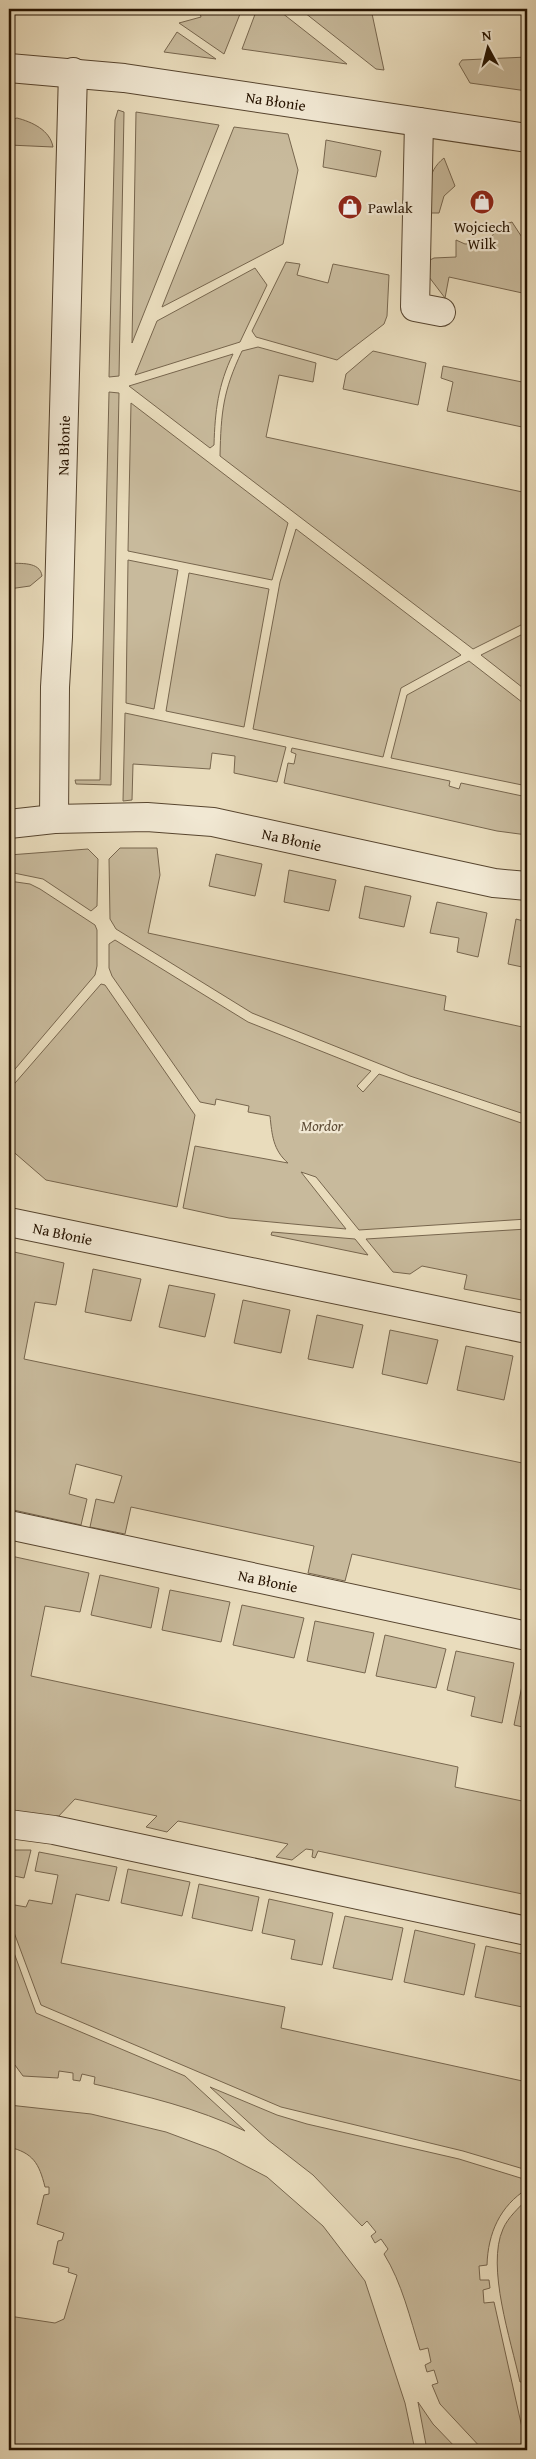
<svg xmlns="http://www.w3.org/2000/svg" width="536" height="2459" viewBox="0 0 536 2459" font-family="'Gentium Book Plus',serif">
<rect width="100%" height="100%" fill="#e9dcbc"/>
<filter id="stains"><feTurbulence type="fractalNoise" baseFrequency=".004" numOctaves="4"/><feColorMatrix values="0 0 0 0 .2 0 0 0 0 .09 0 0 0 0 .02 0 0 0 .5 -.17"/></filter>
<radialGradient id="worn" r=".72"><stop offset=".6" stop-color="#630" stop-opacity="0"/><stop offset="1" stop-color="#630" stop-opacity=".3"/></radialGradient>
<g fill="#c8ba9c" stroke="#77664e">
<path d="M 215,9 L 242,9 L 224,54 L 179,23 L 201,17 L 200,13 Z"/>
<path d="M 257,9 L 277,9 L 347,64 L 242,49 Z"/>
<path d="M 300,9 L 371,9 L 384,70 L 376,69 Z"/>
<path d="M 177,32 L 216,59 L 164,52 Z"/>
<path d="M 527,57 L 527,91 L 470,83 L 459,64 L 462,60 Z"/>
<path d="M 118,110 L 124,112 L 119,376 L 109,377 L 115,120 Z"/>
<path d="M 136,112 L 219,125 L 132,343 Z"/>
<path d="M 17,118 C 32,122 50,130 53,147 L 9,145 L 9,120 Z"/>
<path d="M 234,127 L 288,134 L 298,170 L 283,244 L 162,307 Z"/>
<path d="M 326,140 L 381,151 L 376,177 L 323,167 Z"/>
<path d="M 444,158 L 455,186 L 444,196 L 439,213 L 427,213 C 428,192 426,172 444,158 Z"/>
<path d="M 512,222 L 527,245 L 527,294 L 449,277 L 445,298 L 426,273 L 426,262 L 434,258 L 456,257 L 456,240 L 465,244 L 480,243 L 492,236 L 499,226 Z"/>
<path d="M 286,262 L 300,264 L 297,275 L 328,283 L 333,264 L 389,275 L 387,316 L 384,324 L 337,360 L 256,337 L 252,331 Z"/>
<path d="M 255,268 L 267,285 L 240,342 L 135,375 L 157,321 Z"/>
<path d="M 258,347 L 316,363 L 313,382 L 279,375 L 266,437 L 527,493 L 527,622 L 473,649 L 220,456 C 221,412 223,391 242,351 Z"/>
<path d="M 373,351 L 426,363 L 418,405 L 343,389 L 346,374 Z"/>
<path d="M 233,354 C 218,385 215,411 214,445 L 210,448 L 129,386 Z"/>
<path d="M 443,366 L 527,383 L 527,405 L 522,427 L 447,411 L 453,382 L 441,378 Z"/>
<path d="M 109,392 L 119,393 L 111,785 L 76,784 L 75,780 L 100,780 Z"/>
<path d="M 131,403 L 288,523 L 272,580 L 128,551 Z"/>
<path d="M 296,529 L 461,655 L 401,688 L 383,757 L 253,729 L 280,582 Z"/>
<path d="M 128,560 L 178,570 L 154,709 L 126,703 Z"/>
<path d="M 9,563 C 20,564 40,561 42,576 L 30,586 L 9,589 Z"/>
<path d="M 189,573 L 269,589 L 244,727 L 166,711 Z"/>
<path d="M 527,632 L 527,691 L 481,655 Z"/>
<path d="M 469,661 L 527,706 L 527,786 L 391,758 L 407,695 Z"/>
<path d="M 125,713 L 286,747 L 277,782 L 234,773 L 235,756 L 212,753 L 210,769 L 133,764 L 132,800 L 123,801 Z"/>
<path d="M 292,748 L 450,781 L 449,786 L 459,789 L 461,783 L 527,797 L 527,835 L 497,831 L 284,783 L 288,763 L 294,764 L 296,754 L 291,752 Z"/>
<path d="M 120,848 L 157,848 L 160,875 L 148,933 L 446,996 L 444,1010 L 527,1028 L 527,1115 L 410,1076 L 252,1013 L 116,929 L 110,919 L 109,859 Z"/>
<path d="M 88,849 L 98,859 L 97,906 L 91,911 L 43,879 L 9,872 L 9,855 Z"/>
<path d="M 216,854 L 262,864 L 255,896 L 209,886 Z"/>
<path d="M 289,870 L 336,880 L 329,911 L 284,902 Z"/>
<path d="M 9,881 L 30,884 L 40,889 L 95,925 L 97,930 L 97,966 L 95,975 L 10,1075 Z"/>
<path d="M 365,886 L 411,896 L 404,927 L 359,918 Z"/>
<path d="M 437,902 L 487,913 L 478,957 L 457,952 L 459,938 L 430,933 Z"/>
<path d="M 516,919 L 527,922 L 527,968 L 508,964 Z"/>
<path d="M 115,940 L 248,1022 L 371,1071 L 357,1086 L 363,1092 L 379,1074 L 527,1125 L 527,1219 L 359,1230 L 316,1177 L 301,1172 L 346,1229 L 229,1218 L 183,1208 L 195,1146 L 288,1163 C 273,1150 272,1135 270,1116 L 248,1112 L 249,1106 L 216,1099 L 215,1105 L 200,1102 L 112,976 L 109,968 L 109,944 Z"/>
<path d="M 101,984 L 105,985 L 195,1115 L 177,1207 L 46,1180 L 9,1148 L 9,1090 Z"/>
<path d="M 527,1229 L 527,1301 L 464,1289 L 467,1275 L 422,1266 L 410,1274 L 393,1272 L 366,1239 Z"/>
<path d="M 272,1232 L 355,1239 L 368,1255 L 271,1235 Z"/>
<path d="M 14,1252 L 64,1263 L 56,1305 L 35,1302 L 24,1359 L 527,1464 L 527,1591 L 352,1554 L 345,1581 L 308,1573 L 314,1546 L 131,1507 L 125,1534 L 90,1527 L 96,1499 L 114,1503 L 122,1476 L 76,1464 L 69,1494 L 87,1499 L 81,1525 L 9,1509 L 9,1257 Z"/>
<path d="M 93,1269 L 141,1279 L 131,1321 L 85,1312 Z"/>
<path d="M 169,1285 L 215,1294 L 205,1337 L 159,1327 Z"/>
<path d="M 243,1300 L 290,1310 L 281,1353 L 234,1343 Z"/>
<path d="M 317,1315 L 363,1325 L 353,1368 L 308,1359 Z"/>
<path d="M 390,1330 L 438,1340 L 427,1384 L 382,1374 Z"/>
<path d="M 466,1346 L 513,1356 L 504,1400 L 457,1390 Z"/>
<path d="M 11,1556 L 89,1573 L 80,1612 L 45,1606 L 31,1676 L 458,1767 L 455,1787 L 527,1802 L 527,1895 L 318,1851 L 315,1858 L 312,1857 L 313,1850 L 306,1849 L 292,1860 L 276,1857 L 288,1844 L 178,1821 L 167,1832 L 146,1827 L 157,1816 L 75,1799 L 55,1820 L 9,1809 L 9,1670 L 13,1669 L 13,1641 L 9,1641 L 9,1558 Z"/>
<path d="M 100,1575 L 159,1588 L 151,1628 L 91,1615 Z"/>
<path d="M 170,1590 L 230,1602 L 221,1642 L 162,1630 Z"/>
<path d="M 242,1605 L 304,1618 L 294,1658 L 233,1645 Z"/>
<path d="M 315,1621 L 374,1633 L 365,1673 L 307,1661 Z"/>
<path d="M 385,1635 L 446,1649 L 436,1688 L 376,1676 Z"/>
<path d="M 456,1651 L 514,1663 L 502,1723 L 471,1716 L 475,1697 L 447,1690 Z"/>
<path d="M 526,1666 L 527,1666 L 527,1728 L 514,1725 Z"/>
<path d="M 9,1850 L 31,1850 L 24,1878 L 9,1875 Z"/>
<path d="M 39,1852 L 117,1867 L 109,1901 L 76,1894 L 61,1963 L 285,2007 L 281,2028 L 527,2082 L 527,2170 L 463,2151 L 281,2107 L 41,2005 L 9,1919 L 9,1904 L 26,1907 L 29,1900 L 52,1904 L 58,1875 L 35,1871 Z"/>
<path d="M 128,1869 L 190,1882 L 182,1916 L 121,1903 Z"/>
<path d="M 199,1884 L 259,1897 L 252,1931 L 192,1918 Z"/>
<path d="M 269,1899 L 333,1913 L 322,1965 L 291,1959 L 295,1940 L 262,1933 Z"/>
<path d="M 345,1916 L 403,1928 L 392,1980 L 333,1968 Z"/>
<path d="M 415,1930 L 475,1944 L 464,1995 L 404,1982 Z"/>
<path d="M 9,1939 L 36,2013 L 185,2076 L 245,2131 C 197,2108 146,2096 94,2084 L 95,2077 L 82,2074 L 80,2081 L 73,2080 L 73,2073 L 59,2071 L 58,2078 L 23,2076 L 9,2057 Z"/>
<path d="M 486,1946 L 527,1955 L 527,2008 L 475,1997 Z"/>
<path d="M 210,2087 L 277,2115 L 307,2124 L 459,2159 L 527,2180 L 527,2189 C 500,2206 488,2233 487,2265 L 479,2266 L 480,2280 L 489,2280 L 490,2288 L 483,2290 L 484,2303 L 494,2302 L 527,2450 L 483,2450 L 440,2404 L 432,2385 L 438,2383 L 434,2370 L 427,2372 L 425,2365 L 431,2362 L 428,2348 L 420,2350 C 410,2318 402,2283 384,2254 L 388,2249 L 381,2239 L 375,2243 L 371,2236 L 376,2232 L 367,2221 L 362,2226 L 313,2175 L 268,2140 Z"/>
<path d="M 9,2105 L 91,2114 L 166,2132 L 217,2151 L 267,2177 L 323,2226 L 365,2281 L 405,2403 L 415,2450 L 9,2450 L 9,2316 L 55,2323 L 64,2319 L 77,2275 L 68,2272 L 69,2268 L 53,2264 L 58,2241 L 62,2240 L 64,2233 L 37,2224 L 44,2195 L 49,2194 L 49,2187 L 45,2187 C 39,2163 33,2153 9,2147 Z"/>
<path d="M 527,2199 L 527,2381 L 520,2382 C 511,2340 486,2267 503,2229 C 508,2217 519,2208 527,2199 Z"/>
<path d="M 418,2402 L 433,2424 L 458,2450 L 427,2450 Z"/>
</g>
<g fill="none" stroke-linecap="round" stroke-linejoin="round">
<defs>
<g id="street">
<path id="s1" d="M 9,68 L 124,78 L 527,138"/>
<path d="M 419,122 L 415,307 L 441,312"/>
<path id="s2" d="M 54,819 L 147,817 L 213,822 L 494,883 L 527,886"/>
<path id="s3" d="M 9,824 L 54,819 L 55,687 L 58,637 L 73,72"/>
<path id="s4" d="M 9,1222 L 527,1329"/>
<path id="s5" d="M 9,1525 L 527,1636"/>
<path d="M 9,1824 L 54,1830 L 527,1931"/>
</g>
</defs>
<use href="#street" stroke="#57452f" stroke-width="30"/>
<use href="#street" stroke="#f1e8d3" stroke-width="28"/>
</g>
<defs>
<symbol id="shop-disc" viewBox="-11 -11 22 22"><circle r="9.5" fill="#8f2418" stroke="#f1e8d3"/><path d="M-5-2.5h2.3a2.7 3.5 0 0 1 5.4 0H5L5.5 6h-11ZM-1.5-2.5h3a1.5 2.3 0 0 0-3 0Z" fill="#fff"/></symbol>
</defs>
<g fill-rule="evenodd">
<use href="#shop-disc" x="468" y="188" width="28" height="28"/>
<use href="#shop-disc" x="336" y="193" width="28" height="28"/>
</g>
<g text-anchor="middle" dominant-baseline="central" stroke-width="4.5" stroke-linejoin="round" paint-order="stroke">
<g font-size="15" fill="#261300" stroke="#f1e8d3">
<text stroke="none"><textPath href="#s1" startOffset="269">Na Błonie</textPath></text>
<text stroke="none"><textPath href="#s3" startOffset="419">Na Błonie</textPath></text>
<text stroke="none"><textPath href="#s2" startOffset="240">Na Błonie</textPath></text>
<text stroke="none"><textPath href="#s4" startOffset="55">Na Błonie</textPath></text>
<text stroke="none"><textPath href="#s5" startOffset="265">Na Błonie</textPath></text>
</g>
<g font-size="15" fill="#261300" stroke="#f1e8d3" text-anchor="start">
<text x="368" y="207">Pawlak</text>
<text x="482" y="226" text-anchor="middle">Wojciech<tspan x="482" dy="17">Wilk</tspan></text>
</g>
<g font-size="15" font-style="italic" fill="#5f4d37" stroke="#f1e8d3">
<text x="322" y="1125">Mordor</text>
</g>
</g>
<rect width="536" height="2459" fill="none" stroke="#e9dcbc" stroke-width="30"/>
<rect x="10" y="10" width="516" height="2439" fill="none" stroke="#261300" stroke-width="2.5"/>
<rect x="15" y="15" width="506" height="2429" fill="none" stroke="#261300"/>
<g transform="translate(488 48) rotate(353)" stroke="#f1e8d3" stroke-width="4" paint-order="stroke">
<path d="M0-4L9 19L0 12L-9 19Z" fill="#261300"/>
<text y="-8" font-size="14" font-weight="bold" text-anchor="middle" fill="#261300">N</text>
</g>
<rect width="100%" height="100%" filter="url(#stains)"/>
<rect width="100%" height="100%" fill="url(#worn)"/>
</svg>
